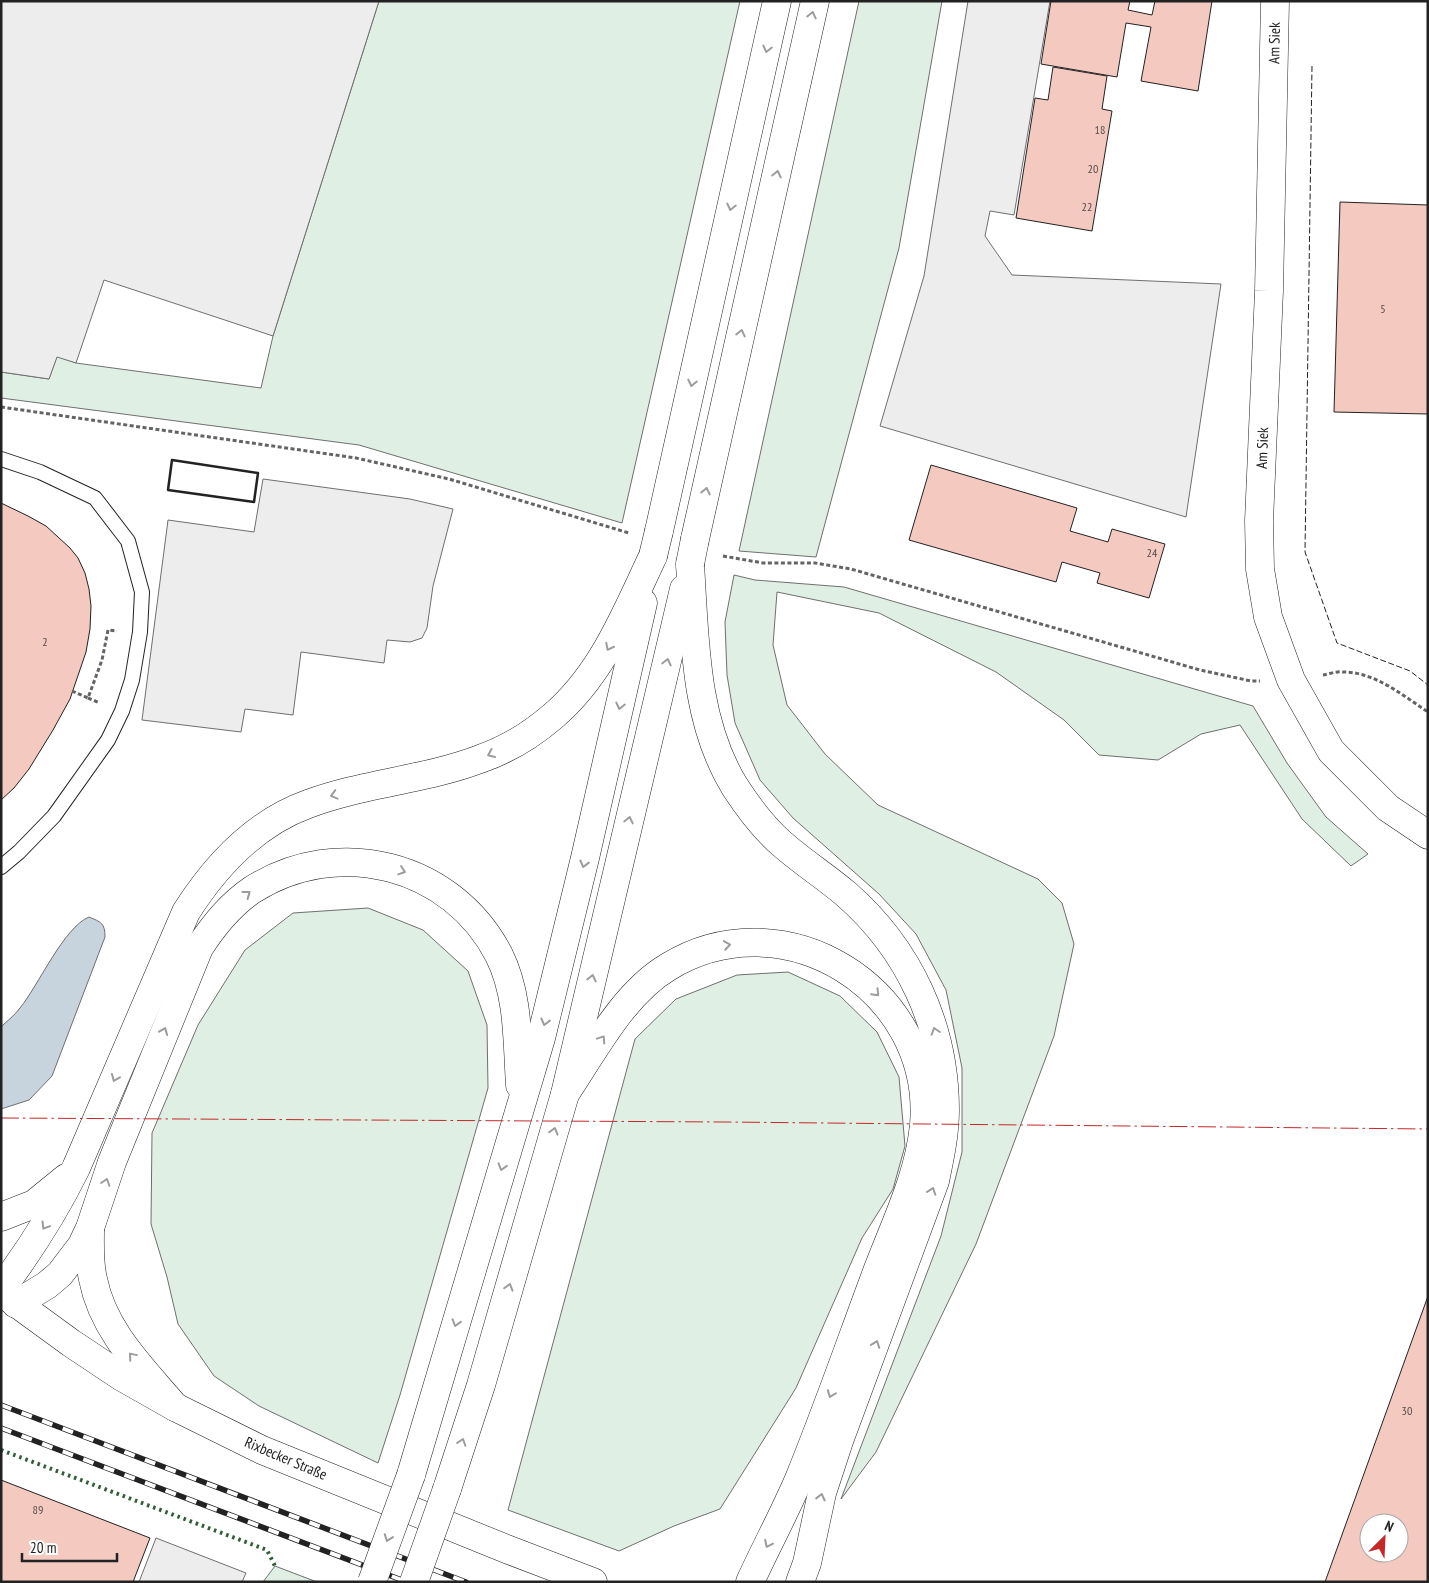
<svg xmlns="http://www.w3.org/2000/svg" width="1429" height="1583" viewBox="0 0 1429 1583" font-family="'PT Sans Narrow',sans-serif">
<rect width="100%" height="100%" fill="#fff"/>
<g fill="#e0efe3" stroke="#6f6f6f">
<path d="M 379,1 L 740,1 L 622,523 L 359,445 L 1,398 L 1,372 L 49,379 L 57,356 L 76,363 L 261,388 L 273,336 Z"/>
<path d="M 859,1 L 942,1 L 899,248 L 816,557 L 739,551 Z"/>
<path d="M 734,575 L 755,580 L 844,587 L 1253,706 L 1287,763 L 1326,817 L 1368,854 L 1351,866 L 1302,819 L 1240,725 L 1201,734 L 1158,760 L 1099,755 L 1064,720 L 996,672 L 879,613 L 777,592 L 773,645 L 787,705 L 825,754 L 878,805 L 1038,879 L 1062,903 L 1074,944 L 1054,1036 L 976,1244 L 876,1452 L 841,1499 L 941,1236 L 962,1152 L 962,1068 L 946,990 L 916,934 L 879,894 L 793,818 L 760,780 L 735,723 L 727,675 L 725,622 Z"/>
<path d="M 368,908 L 423,930 L 468,971 L 487,1025 L 488,1088 L 400,1395 L 378,1463 L 259,1406 L 214,1376 L 178,1324 L 167,1277 L 151,1224 L 152,1133 L 198,1025 L 245,950 L 293,913 Z"/>
<path d="M 788,972 L 840,996 L 877,1032 L 899,1077 L 905,1146 L 893,1189 L 862,1238 L 796,1388 L 720,1509 L 674,1526 L 619,1551 L 508,1510 L 635,1039 L 676,999 L 737,975 Z"/>
<path d="M 275,1566 L 317,1582 L 263,1582 Z"/>
</g>
<g fill="#ededed" stroke="#6f6f6f">
<path d="M 1,1 L 379,1 L 273,336 L 104,280 L 76,363 L 57,357 L 49,379 L 1,372 Z"/>
<path d="M 968,1 L 1050,1 L 1014,215 L 990,211 L 985,236 L 1012,275 L 1221,284 L 1186,517 L 880,426 L 924,276 Z"/>
<path d="M 263,479 L 410,499 L 453,509 L 433,586 L 427,628 L 422,638 L 410,642 L 387,640 L 384,663 L 301,652 L 293,715 L 245,709 L 241,732 L 142,720 L 168,520 L 254,532 Z"/>
<path d="M 156,1538 L 246,1573 L 242,1582 L 139,1582 Z"/>
</g>
<path fill="#c7d3dd" stroke="#6f6f6f" d="M 89,917 C 101,922 105,923 105,937 L 52,1076 L 29,1100 L 1,1109 L 1,1027 C 7,1021 15,1015 20,1008 C 38,986 64,927 89,917 Z"/>
<g fill="#f3c9c0" stroke="#222" fill-rule="evenodd">
<path d="M 1051,1 L 1130,1 L 1128,10 L 1152,15 L 1155,1 L 1212,1 L 1198,91 L 1141,81 L 1151,27 L 1126,23 L 1117,77 L 1041,64 Z"/>
<path d="M 1053,67 L 1107,76 L 1102,109 L 1112,111 L 1092,231 L 1016,218 L 1035,98 L 1048,100 Z"/>
<path d="M 1340,202 L 1428,205 L 1428,414 L 1334,412 Z"/>
<path d="M 931,465 L 1077,508 L 1070,531 L 1108,542 L 1112,529 L 1165,544 L 1149,598 L 1097,583 L 1100,573 L 1062,562 L 1056,582 L 909,540 Z"/>
<path d="M 1,503 L 28,516 L 46,526 L 70,548 L 78,558 L 85,573 L 89,589 L 91,606 L 90,629 L 86,652 L 70,699 L 53,730 L 29,769 L 14,788 L 1,800 Z"/>
<path d="M 1428,1296 L 1428,1582 L 1325,1582 ZM 1369,1523 L 1399,1523 L 1399,1553 L 1369,1553 Z"/>
<path d="M 1,1480 L 150,1538 L 133,1582 L 1,1582 Z"/>
</g>
<g fill="none" stroke-linecap="round" stroke-linejoin="round">
<defs>
<path id="lane" d="M 1,459 L 40,472 L 95,498 L 128,541 L 142,592 L 140,632 L 132,680 L 122,711 L 108,740 L 54,816 L 19,852 L 1,867"/>
<path id="street" d="M 1275,1 L 1269,291 L 1259,521 L 1260,569 L 1268,617 L 1291,680 L 1331,751 L 1388,808 L 1428,835"/>
<path id="secondary" d="M 1,1292 L 71,1343 L 122,1377 L 175,1407 L 262,1450 L 509,1550 L 593,1582"/>
<g id="highway">
<path d="M 659,531 L 777,1"/>
<path d="M 695,539 L 815,1"/>
<path d="M 690,564 C 695,639 694,721 735,787 C 748,807 763,827 781,843 C 801,861 825,876 846,894 C 909,949 945,1026 945,1110 C 945,1134 940,1157 935,1181 L 839,1441 L 822,1493 L 807,1563 L 800,1582"/>
<path d="M 565,1094 C 594,1051 623,994 668,967 C 784,896 935,989 924,1125 C 919,1178 893,1228 875,1277 C 850,1344 826,1413 799,1479 C 784,1514 766,1547 750,1582"/>
<path d="M 1,1217 L 34,1204 L 66,1178"/>
<path d="M 90,1230 C 90,1246 89,1263 93,1279 C 103,1331 142,1368 175,1407"/>
<path d="M 1,1289 C 30,1250 55,1211 76,1168 L 186,912 C 216,865 255,823 308,804 C 364,783 425,780 480,759 C 506,750 531,735 552,717 C 602,675 626,613 653,556"/>
<path d="M 16,1304 L 47,1285 L 60,1274 L 82,1245 L 90,1228 L 112,1162 L 199,948 C 213,926 230,905 252,890 C 338,835 452,864 499,955 C 519,995 517,1041 520,1085"/>
<path d="M 411,1475 L 541,1038 L 585,858 L 643,603"/>
<path d="M 447,1489 L 481,1385 L 565,1094 L 684,589"/>
</g>
</defs>
<use href="#lane" stroke="#222" stroke-width="16"/>
<use href="#street" stroke="#222" stroke-width="29"/>
<use href="#secondary" stroke="#222" stroke-width="29"/>
<use href="#highway" stroke="#222" stroke-width="29"/>
<g stroke="#646464" stroke-width="3" stroke-dasharray="4 2.5" stroke-linecap="butt">
<path d="M 1,407 L 356,458 L 449,479 L 629,533"/>
<path d="M 723,556 L 763,563 L 815,563 L 851,569 L 1200,670 L 1251,681 L 1260,681"/>
<path d="M 1323,675 C 1329,674 1336,671 1343,672 C 1375,672 1402,695 1428,712"/>
<path d="M 72,691 L 88,698 L 102,660 L 108,630 L 117,631"/>
<path d="M 88,698 L 100,703"/>
</g>
<use href="#lane" stroke="#fff" stroke-width="14"/>
<use href="#street" stroke="#fff" stroke-width="28"/>
<use href="#secondary" stroke="#fff" stroke-width="28"/>
<use href="#highway" stroke="#fff" stroke-width="28"/>
<defs>
<g id="rail">
<path d="M 1,1405 L 466,1582"/>
<path d="M 1,1428 L 407,1582"/>
</g>
</defs>
<use href="#rail" stroke="#222" stroke-width="5.5"/>
<use href="#rail" stroke="#fff" stroke-width="4" stroke-dasharray="11" stroke-linecap="butt"/>
<defs>
<g id="highway-bridge">
<path d="M 653,556 L 659,531"/>
<path d="M 690,564 L 695,539"/>
<path d="M 372,1582 L 411,1475"/>
<path d="M 414,1582 L 447,1489"/>
</g>
</defs>
<use href="#highway-bridge" stroke="#222" stroke-width="29" stroke-linecap="butt"/>
<use href="#highway-bridge" stroke="#fff" stroke-width="28"/>
<path stroke="#2f5e38" stroke-width="4" stroke-dasharray="2.5 4" stroke-linecap="butt" d="M 1,1450 L 267,1550 L 275,1566"/>
<path stroke="#222" stroke-width="1" stroke-dasharray="6 2.5" stroke-linecap="butt" d="M 1312,66 L 1305,552 L 1337,643 L 1410,671 L 1428,685"/>
<path stroke="#222" stroke-width="2.5" d="M 172,460 L 258,473 L 254,502 L 168,490 Z"/>
<path stroke="#c62828" stroke-width="1" stroke-dasharray="18 4 2.5 4" stroke-linecap="butt" d="M 1,1118 L 724,1122 L 1428,1129"/>
</g>
<defs><path id="oneway-chevron" d="M-2-3.5L2.5 0L-2 3.5" fill="none" stroke-width="1.6" stroke-linecap="round" stroke-linejoin="round" transform="scale(1.25)"/></defs>
<g stroke="#9c9c9c">
<use href="#oneway-chevron" transform="translate(812 15) rotate(-77)"/>
<use href="#oneway-chevron" transform="translate(767 49) rotate(103)"/>
<use href="#oneway-chevron" transform="translate(777 174) rotate(-77)"/>
<use href="#oneway-chevron" transform="translate(731 207) rotate(103)"/>
<use href="#oneway-chevron" transform="translate(741 333) rotate(-77)"/>
<use href="#oneway-chevron" transform="translate(692 383) rotate(103)"/>
<use href="#oneway-chevron" transform="translate(706 491) rotate(-78)"/>
<use href="#oneway-chevron" transform="translate(609 647) rotate(117)"/>
<use href="#oneway-chevron" transform="translate(667 662) rotate(-77)"/>
<use href="#oneway-chevron" transform="translate(620 706) rotate(103)"/>
<use href="#oneway-chevron" transform="translate(491 754) rotate(156)"/>
<use href="#oneway-chevron" transform="translate(334 795) rotate(165)"/>
<use href="#oneway-chevron" transform="translate(629 820) rotate(-77)"/>
<use href="#oneway-chevron" transform="translate(584 864) rotate(104)"/>
<use href="#oneway-chevron" transform="translate(402 871) rotate(19)"/>
<use href="#oneway-chevron" transform="translate(247 894) rotate(-37)"/>
<use href="#oneway-chevron" transform="translate(727 945) rotate(-9)"/>
<use href="#oneway-chevron" transform="translate(592 978) rotate(-77)"/>
<use href="#oneway-chevron" transform="translate(876 993) rotate(47)"/>
<use href="#oneway-chevron" transform="translate(545 1022) rotate(104)"/>
<use href="#oneway-chevron" transform="translate(164 1031) rotate(-68)"/>
<use href="#oneway-chevron" transform="translate(935 1031) rotate(-108)"/>
<use href="#oneway-chevron" transform="translate(602 1039) rotate(-56)"/>
<use href="#oneway-chevron" transform="translate(115 1078) rotate(113)"/>
<use href="#oneway-chevron" transform="translate(554 1131) rotate(-74)"/>
<use href="#oneway-chevron" transform="translate(502 1167) rotate(107)"/>
<use href="#oneway-chevron" transform="translate(106 1182) rotate(-72)"/>
<use href="#oneway-chevron" transform="translate(932 1191) rotate(-71)"/>
<use href="#oneway-chevron" transform="translate(45 1226) rotate(121)"/>
<use href="#oneway-chevron" transform="translate(509 1287) rotate(-74)"/>
<use href="#oneway-chevron" transform="translate(456 1323) rotate(107)"/>
<use href="#oneway-chevron" transform="translate(876 1344) rotate(-70)"/>
<use href="#oneway-chevron" transform="translate(132 1356) rotate(-130)"/>
<use href="#oneway-chevron" transform="translate(831 1394) rotate(111)"/>
<use href="#oneway-chevron" transform="translate(462 1442) rotate(-72)"/>
<use href="#oneway-chevron" transform="translate(821 1497) rotate(-76)"/>
<use href="#oneway-chevron" transform="translate(388 1538) rotate(110)"/>
<use href="#oneway-chevron" transform="translate(768 1544) rotate(116)"/>
</g>
<g text-anchor="middle" dominant-baseline="central" stroke-width="4" stroke-linejoin="round" paint-order="stroke">
<g font-size="12" fill="#564c4a">
<text x="1100" y="129">18</text>
<text x="1093" y="168">20</text>
<text x="1087" y="206">22</text>
<text x="1383" y="308">5</text>
<text x="1152" y="552">24</text>
<text x="45" y="641">2</text>
<text x="1407" y="1410">30</text>
<text x="38" y="1509">89</text>
</g>
<g font-size="15" fill="#222" stroke="#fff">
<text transform="translate(1274 43) rotate(-89)">Am Siek</text>
<text transform="translate(1262 448) rotate(-88)">Am Siek</text>
<text transform="translate(286 1458) rotate(23)">Rixbecker Straße</text>
</g>
</g>
<rect width="1429" height="1583" fill="none" stroke="#222222" stroke-width="5"/>
<g transform="translate(1384 1538) rotate(24)"><circle r="24" fill="#ffffff" stroke="#a7a7a7"/>
<path d="M0-4L9 19L0 12L-9 19Z" fill="#c62828"/>
<text y="-8" font-size="14" font-weight="bold" text-anchor="middle" fill="#222222">N</text>
</g>
<path d="M22 1553v8h95v-8" fill="none" stroke="#222222" stroke-width="2.5"/>
<text x="30" y="1553" font-size="15" fill="#222222" stroke="#ffffff" stroke-width="4" paint-order="stroke">20 m</text>
</svg>
